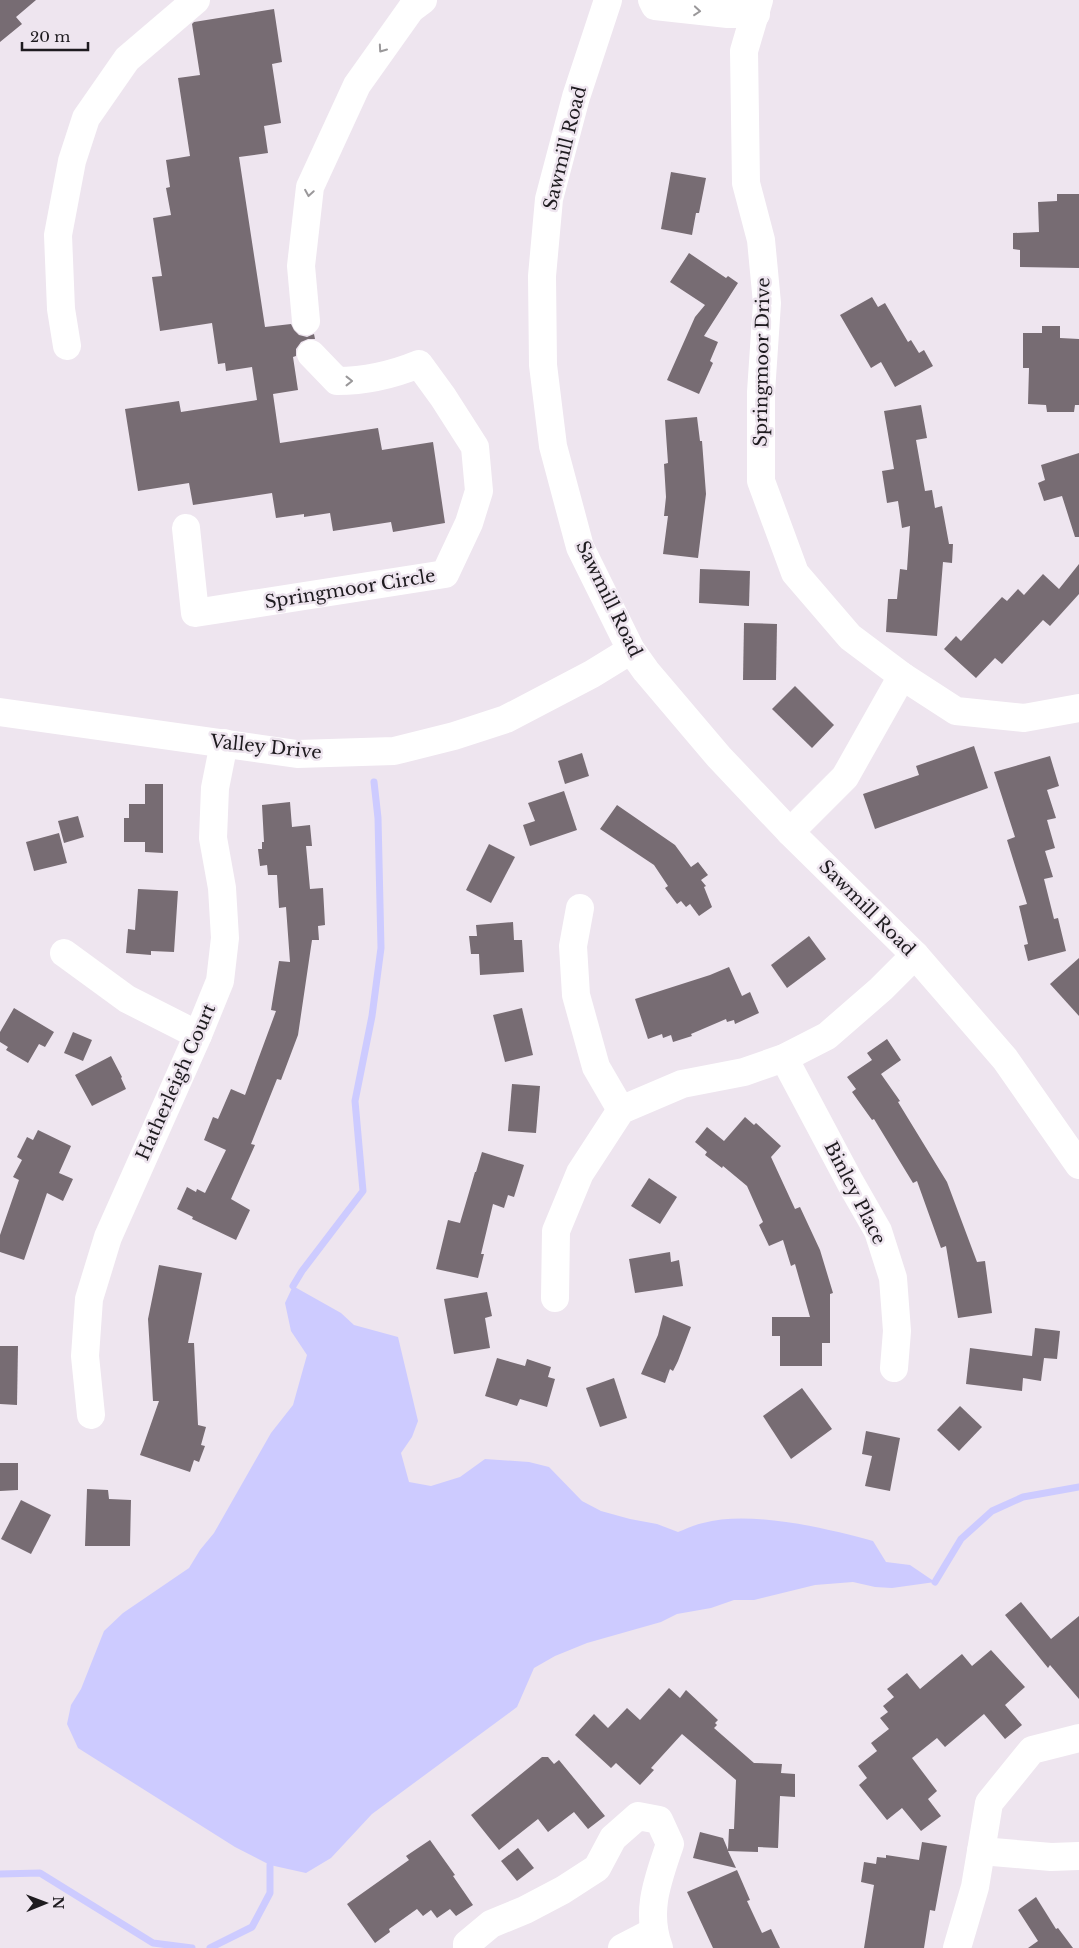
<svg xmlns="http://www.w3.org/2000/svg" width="1079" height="1948" viewBox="0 0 1079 1948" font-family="'Libre Baskerville',serif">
<rect width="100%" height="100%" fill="#eee5ef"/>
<path fill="#cdcbff" d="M 293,1286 L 341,1313 L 354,1325 L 398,1337 L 418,1421 L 412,1437 L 401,1453 L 409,1482 L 431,1486 L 460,1477 L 485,1459 L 529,1462 L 549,1467 L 582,1501 L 601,1511 L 630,1519 L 657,1524 L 678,1532 C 686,1529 694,1525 703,1523 C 750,1510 826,1528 873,1541 L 886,1562 L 910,1565 L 935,1582 L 892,1588 L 875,1587 L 853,1582 L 815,1585 L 754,1600 L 734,1600 L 711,1608 L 677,1614 L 661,1622 L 587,1643 L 555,1656 L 534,1668 L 517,1707 L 372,1814 L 331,1858 L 306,1873 L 270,1865 L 235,1847 L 78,1748 L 67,1724 L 71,1705 L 81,1689 L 104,1631 L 123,1613 L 189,1568 L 200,1550 L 214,1533 L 271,1433 L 293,1405 L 307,1355 L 291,1331 L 285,1303 Z"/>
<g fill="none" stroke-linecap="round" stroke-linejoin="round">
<g stroke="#cdcbff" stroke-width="7">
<path d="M 293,1286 L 302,1271 L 363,1191 L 355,1101 L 372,1016 L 381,948 L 378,818 L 374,782"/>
<path d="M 935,1582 L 961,1539 L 992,1511 L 1023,1497 L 1079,1487"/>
<path d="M 0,1874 L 40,1873 L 153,1943 L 192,1948"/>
<path d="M 210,1948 L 252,1927 L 270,1893 L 270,1865"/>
</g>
</g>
<g fill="#776c73">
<path d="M 0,0 L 36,0 L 16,17 L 22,24 L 0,42 Z"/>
<path d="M 274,9 L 282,62 L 272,64 L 281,123 L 264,126 L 268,153 L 239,157 L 265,327 L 291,324 L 294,330 L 299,335 L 307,337 L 314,334 L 315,339 L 308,339 L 301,342 L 296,349 L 296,356 L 293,357 L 298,390 L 273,394 L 280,443 L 378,428 L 382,450 L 433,442 L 445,523 L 393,532 L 391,522 L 333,531 L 330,513 L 304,517 L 304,514 L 276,518 L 272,493 L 193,505 L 189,483 L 138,491 L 125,409 L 179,401 L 181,412 L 257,400 L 252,367 L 226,371 L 225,363 L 218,364 L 212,323 L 160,331 L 152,277 L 162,276 L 153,218 L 171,215 L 166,188 L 170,187 L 166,160 L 190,156 L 178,78 L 200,75 L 192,24 L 194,22 Z"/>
<path d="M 671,172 L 706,178 L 699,213 L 696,213 L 692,235 L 661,229 Z"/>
<path d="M 1057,194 L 1079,194 L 1079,268 L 1020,267 L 1020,250 L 1013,249 L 1013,233 L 1039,232 L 1038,202 L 1057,201 Z"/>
<path d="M 689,253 L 726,278 L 728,276 L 738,283 L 704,336 L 718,342 L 710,361 L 713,363 L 699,394 L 667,380 L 695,317 L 705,305 L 670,282 Z"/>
<path d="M 872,297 L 878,307 L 885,303 L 908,342 L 911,340 L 919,353 L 924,350 L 933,366 L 895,387 L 881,362 L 871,368 L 840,315 Z"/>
<path d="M 1042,326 L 1060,326 L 1060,338 L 1079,339 L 1079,405 L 1075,405 L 1074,412 L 1047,412 L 1046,405 L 1028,404 L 1029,368 L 1023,368 L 1023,333 L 1042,333 Z"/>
<path d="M 921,405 L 927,438 L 916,440 L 925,491 L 932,490 L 935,508 L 942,506 L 949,544 L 953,544 L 952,563 L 943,562 L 937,636 L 886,632 L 888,599 L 897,599 L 900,569 L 907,570 L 910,526 L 902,528 L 898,501 L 887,503 L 882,471 L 894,469 L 884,411 Z"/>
<path d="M 697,417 L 700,441 L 702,441 L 706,494 L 698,558 L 663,554 L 668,516 L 664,516 L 666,497 L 664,464 L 668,463 L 665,420 Z"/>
<path d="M 1079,453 L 1079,537 L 1075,537 L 1062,496 L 1044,501 L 1038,483 L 1045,480 L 1041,465 Z"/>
<path d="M 1079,564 L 1079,594 L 1050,626 L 1043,620 L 1002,664 L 995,658 L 976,678 L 944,649 L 956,636 L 961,641 L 1002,597 L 1007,601 L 1018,589 L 1024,595 L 1043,574 L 1059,589 Z"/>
<path d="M 700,569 L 750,571 L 749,606 L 699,603 Z"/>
<path d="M 744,623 L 777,624 L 776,680 L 743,680 Z"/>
<path d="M 795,686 L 834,725 L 812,748 L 772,709 Z"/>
<path d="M 974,746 L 988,788 L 875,829 L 863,794 L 919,775 L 916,766 Z"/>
<path d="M 582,753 L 589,776 L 565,784 L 558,761 Z"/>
<path d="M 1050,756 L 1059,786 L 1047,790 L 1056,818 L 1047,820 L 1055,848 L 1045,851 L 1053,877 L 1044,879 L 1054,919 L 1058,918 L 1066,951 L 1028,961 L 1024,945 L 1028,944 L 1019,906 L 1027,904 L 1007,840 L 1015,837 L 994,772 Z"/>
<path d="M 145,784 L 163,784 L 163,853 L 145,852 L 145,842 L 124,842 L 124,818 L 129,818 L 129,804 L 145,804 Z"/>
<path d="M 564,791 L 577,830 L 530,846 L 523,825 L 535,821 L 528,803 Z"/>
<path d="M 290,802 L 292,827 L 310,825 L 312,846 L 306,846 L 310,889 L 323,888 L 325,925 L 318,926 L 319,940 L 312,940 L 298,1035 L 281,1080 L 277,1079 L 251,1144 L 255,1145 L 231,1199 L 250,1210 L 236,1240 L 192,1219 L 193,1217 L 177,1209 L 187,1187 L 196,1192 L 197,1189 L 205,1193 L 226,1150 L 204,1140 L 213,1117 L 218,1119 L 231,1089 L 245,1095 L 276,1011 L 271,1010 L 279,961 L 290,962 L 286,907 L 279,908 L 277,875 L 268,875 L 267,865 L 260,866 L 258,849 L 262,849 L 262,842 L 264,842 L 262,805 Z"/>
<path d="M 617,805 L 675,845 L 691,867 L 698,862 L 708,875 L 701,880 L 706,886 L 704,887 L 712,907 L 699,916 L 690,904 L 686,907 L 681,901 L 677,904 L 665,888 L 668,886 L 654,865 L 600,829 Z"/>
<path d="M 78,816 L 84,837 L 64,843 L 58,821 Z"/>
<path d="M 59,833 L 67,863 L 34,871 L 26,842 Z"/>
<path d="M 489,844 L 515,857 L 491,903 L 466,890 Z"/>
<path d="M 138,889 L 178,891 L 174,952 L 151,951 L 151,955 L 126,953 L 128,929 L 135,930 Z"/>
<path d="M 513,922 L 514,940 L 522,940 L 524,972 L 480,975 L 479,954 L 471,954 L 469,936 L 477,936 L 476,925 Z"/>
<path d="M 809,936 L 826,959 L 787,988 L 771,965 Z"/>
<path d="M 1079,958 L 1079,1016 L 1050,984 Z"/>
<path d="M 729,967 L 742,996 L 750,992 L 759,1013 L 735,1024 L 734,1020 L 727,1022 L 726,1019 L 691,1034 L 692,1036 L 673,1042 L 671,1035 L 663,1038 L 662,1034 L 648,1039 L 635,999 L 710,975 Z"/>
<path d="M 14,1008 L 54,1032 L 45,1047 L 39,1044 L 28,1063 L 6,1050 L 8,1047 L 0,1042 L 0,1032 Z"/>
<path d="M 522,1008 L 533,1055 L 505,1062 L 493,1015 Z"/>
<path d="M 73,1032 L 92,1040 L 83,1061 L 64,1053 Z"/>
<path d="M 887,1039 L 901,1060 L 881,1074 L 900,1101 L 898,1102 L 947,1182 L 977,1262 L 985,1261 L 992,1313 L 958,1318 L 946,1246 L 941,1248 L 917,1181 L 913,1183 L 874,1119 L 872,1120 L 852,1092 L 856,1089 L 847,1077 L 872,1060 L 867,1053 Z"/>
<path d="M 111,1056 L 122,1077 L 121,1078 L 126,1089 L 92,1106 L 75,1075 Z"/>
<path d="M 512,1084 L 540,1086 L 536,1133 L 508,1131 Z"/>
<path d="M 745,1117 L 754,1125 L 756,1123 L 781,1146 L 771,1157 L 795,1209 L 800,1207 L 820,1250 L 833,1293 L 830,1294 L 830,1343 L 822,1343 L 822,1366 L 780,1366 L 780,1336 L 772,1336 L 772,1317 L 810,1317 L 795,1264 L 791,1266 L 783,1240 L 769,1246 L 759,1225 L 763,1222 L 747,1186 L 723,1166 L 722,1168 L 705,1155 L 707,1152 L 695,1142 L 707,1127 L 724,1141 Z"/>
<path d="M 38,1130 L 71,1146 L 59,1173 L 73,1179 L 63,1201 L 47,1193 L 24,1260 L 0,1252 L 0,1235 L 19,1180 L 13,1177 L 22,1160 L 17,1157 L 27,1137 L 33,1140 Z"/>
<path d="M 482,1152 L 524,1165 L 514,1197 L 508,1195 L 504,1208 L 493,1204 L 481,1254 L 484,1254 L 478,1278 L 436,1269 L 448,1220 L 460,1223 L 475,1172 L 476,1172 Z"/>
<path d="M 649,1178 L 677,1197 L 660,1224 L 631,1206 Z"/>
<path d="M 670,1252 L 671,1262 L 679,1260 L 683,1286 L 635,1293 L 629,1259 Z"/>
<path d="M 159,1265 L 202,1273 L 188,1343 L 194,1343 L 198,1425 L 206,1427 L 201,1445 L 205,1446 L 199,1462 L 194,1460 L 190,1472 L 140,1455 L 159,1401 L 153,1401 L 148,1319 Z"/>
<path d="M 487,1292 L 492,1316 L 485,1318 L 490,1348 L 454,1354 L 444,1299 Z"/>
<path d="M 663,1315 L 691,1327 L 678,1361 L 673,1371 L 670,1369 L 665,1383 L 641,1374 L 658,1335 Z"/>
<path d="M 1035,1328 L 1060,1331 L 1057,1359 L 1044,1358 L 1041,1381 L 1023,1378 L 1022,1391 L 966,1384 L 970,1348 L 1032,1356 Z"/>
<path d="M 0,1346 L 18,1346 L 17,1405 L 0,1404 Z"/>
<path d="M 497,1358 L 525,1366 L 527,1359 L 551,1367 L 548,1377 L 555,1379 L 547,1407 L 520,1399 L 517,1406 L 485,1396 Z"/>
<path d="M 614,1378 L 627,1418 L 600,1427 L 586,1388 Z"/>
<path d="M 802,1388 L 832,1429 L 791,1459 L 763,1416 Z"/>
<path d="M 960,1406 L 982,1427 L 959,1451 L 937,1430 Z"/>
<path d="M 866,1431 L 900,1438 L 890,1491 L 865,1486 L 872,1456 L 862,1454 Z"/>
<path d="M 0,1463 L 18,1463 L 18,1490 L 0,1491 Z"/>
<path d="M 87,1489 L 108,1490 L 109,1499 L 131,1500 L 130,1546 L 85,1546 Z"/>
<path d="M 21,1500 L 51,1515 L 31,1554 L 1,1539 Z"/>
<path d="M 1021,1602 L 1051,1639 L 1079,1616 L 1079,1699 L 1050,1665 L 1048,1668 L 1005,1615 Z"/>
<path d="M 991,1650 L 1025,1687 L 1005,1705 L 1022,1725 L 1005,1739 L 984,1714 L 945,1747 L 937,1738 L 912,1758 L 937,1791 L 928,1799 L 941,1816 L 921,1831 L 902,1808 L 887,1820 L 859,1785 L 867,1778 L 858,1766 L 877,1751 L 871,1743 L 889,1729 L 880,1718 L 888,1712 L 883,1706 L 894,1697 L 887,1689 L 907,1673 L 920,1689 L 962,1654 L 972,1666 Z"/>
<path d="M 669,1688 L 680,1698 L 686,1690 L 718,1720 L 715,1723 L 717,1725 L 714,1728 L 754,1763 L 782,1764 L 781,1773 L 795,1774 L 795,1797 L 780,1796 L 778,1848 L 758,1847 L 758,1852 L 728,1851 L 736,1868 L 693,1858 L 700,1832 L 723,1838 L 728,1850 L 729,1829 L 734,1829 L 736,1780 L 682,1734 L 651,1768 L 654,1770 L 640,1785 L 616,1763 L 611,1768 L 575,1735 L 594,1714 L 608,1728 L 627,1708 L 640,1720 Z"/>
<path d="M 542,1757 L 548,1757 L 554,1764 L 559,1760 L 605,1816 L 588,1829 L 574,1812 L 548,1832 L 538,1819 L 499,1850 L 471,1815 Z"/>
<path d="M 430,1840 L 455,1875 L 453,1876 L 473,1905 L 456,1916 L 450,1909 L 437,1918 L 431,1910 L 423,1916 L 417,1909 L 389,1929 L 390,1932 L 375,1943 L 347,1904 L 409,1860 L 406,1856 Z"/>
<path d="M 922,1842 L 947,1846 L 935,1911 L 930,1910 L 924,1948 L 864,1948 L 874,1885 L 861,1882 L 864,1862 L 876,1864 L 877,1857 L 886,1858 L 886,1855 L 919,1860 Z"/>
<path d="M 518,1848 L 534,1868 L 517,1881 L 501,1861 Z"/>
<path d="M 737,1870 L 750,1900 L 747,1901 L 762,1933 L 771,1929 L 780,1948 L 713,1948 L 687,1892 Z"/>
<path d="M 1036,1897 L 1056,1929 L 1058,1928 L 1073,1948 L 1028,1948 L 1038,1941 L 1018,1910 Z"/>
</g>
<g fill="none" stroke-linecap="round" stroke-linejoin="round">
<g stroke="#fff" stroke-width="28">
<path d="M 608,0 L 576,97 L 549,199 L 542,276 L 543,365 L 553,446 L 580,547 L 631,650 L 646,671 L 719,757 L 790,832 L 915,955 L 1005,1059 L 1079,1165"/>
<path d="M 652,0 L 655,6 L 728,14 L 756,14"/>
<path d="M 759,0 L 744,51 L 746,183 L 761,240 L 767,303 L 761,392 L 761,481 L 795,573 L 850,637 L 902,676 L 956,711 L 1024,718 L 1079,708"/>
<path d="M 306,321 L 301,266 L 310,187 L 357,85 L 411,9 L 423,0"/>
<path d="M 67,346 L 61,309 L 58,235 L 72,161 L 86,118 L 127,59 L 196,0"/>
<path d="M 186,528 L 195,613 L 445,574 L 469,523 L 479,491 L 475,447 L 443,397 L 419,364 C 392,375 367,381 337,381 L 311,354"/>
<path d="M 0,712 L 297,754 L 394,751 L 454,736 L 506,719 L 592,674 L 631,650"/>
<path d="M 790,832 L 845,777 L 902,676"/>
<path d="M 580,908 L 573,946 L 576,995 L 596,1067 L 621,1110"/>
<path d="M 64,953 L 127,999 L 198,1035"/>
<path d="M 784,1058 L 850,1182 L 878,1231 L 893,1278 L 897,1331 L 894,1368"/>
<path d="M 555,1298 L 556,1231 L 580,1173 L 621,1110 L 682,1084 L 744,1072 L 784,1058 L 827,1036 L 881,989 L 915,955"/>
<path d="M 91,1415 L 85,1356 L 89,1299 L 108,1237 L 198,1035 L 220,981 L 225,938 L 222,888 L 213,838 L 215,788 L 224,743"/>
<path d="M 981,1851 L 1051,1857 L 1079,1856"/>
<path d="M 467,1948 L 467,1944 L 491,1924 L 525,1910 L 563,1890 L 597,1868 L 613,1838 L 638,1816 L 659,1820 L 670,1844 C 658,1880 645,1911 659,1948"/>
<path d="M 622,1948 L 653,1932"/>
<path d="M 957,1948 L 975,1887 L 989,1803 L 1032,1750 L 1079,1738"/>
</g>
</g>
<defs><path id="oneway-chevron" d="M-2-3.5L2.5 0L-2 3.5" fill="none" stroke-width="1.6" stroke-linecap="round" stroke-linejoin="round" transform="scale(1.25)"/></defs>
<g stroke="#9a989a">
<use href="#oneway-chevron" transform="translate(697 11) rotate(5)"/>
<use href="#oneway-chevron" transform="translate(382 49) rotate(125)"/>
<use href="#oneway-chevron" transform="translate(309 193) rotate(99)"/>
<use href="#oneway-chevron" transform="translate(349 381)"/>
</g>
<g text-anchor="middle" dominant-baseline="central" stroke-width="5" stroke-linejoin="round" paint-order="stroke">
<g font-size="18" fill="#1e1b1f" stroke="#eee5ef">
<text transform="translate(565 148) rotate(-76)">Sawmill Road</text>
<text transform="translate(762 362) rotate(-89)">Springmoor Drive</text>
<text transform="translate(350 589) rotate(-9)">Springmoor Circle</text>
<text transform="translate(609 599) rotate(64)">Sawmill Road</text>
<text transform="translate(266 747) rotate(6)">Valley Drive</text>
<text transform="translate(867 908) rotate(45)">Sawmill Road</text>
<text transform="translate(176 1082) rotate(-66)">Hatherleigh Court</text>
<text transform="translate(855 1193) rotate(63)">Binley Place</text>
</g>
</g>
<g transform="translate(45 1903) rotate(89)" stroke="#eee5ef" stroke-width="4" paint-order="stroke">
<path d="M0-4L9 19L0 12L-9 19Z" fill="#1e1b1f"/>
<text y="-8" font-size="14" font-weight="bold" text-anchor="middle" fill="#1e1b1f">N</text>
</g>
<path d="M22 42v8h66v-8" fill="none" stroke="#1e1b1f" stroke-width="2.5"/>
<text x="30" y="42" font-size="15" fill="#1e1b1f" stroke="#eee5ef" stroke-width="4" paint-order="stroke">20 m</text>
</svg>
